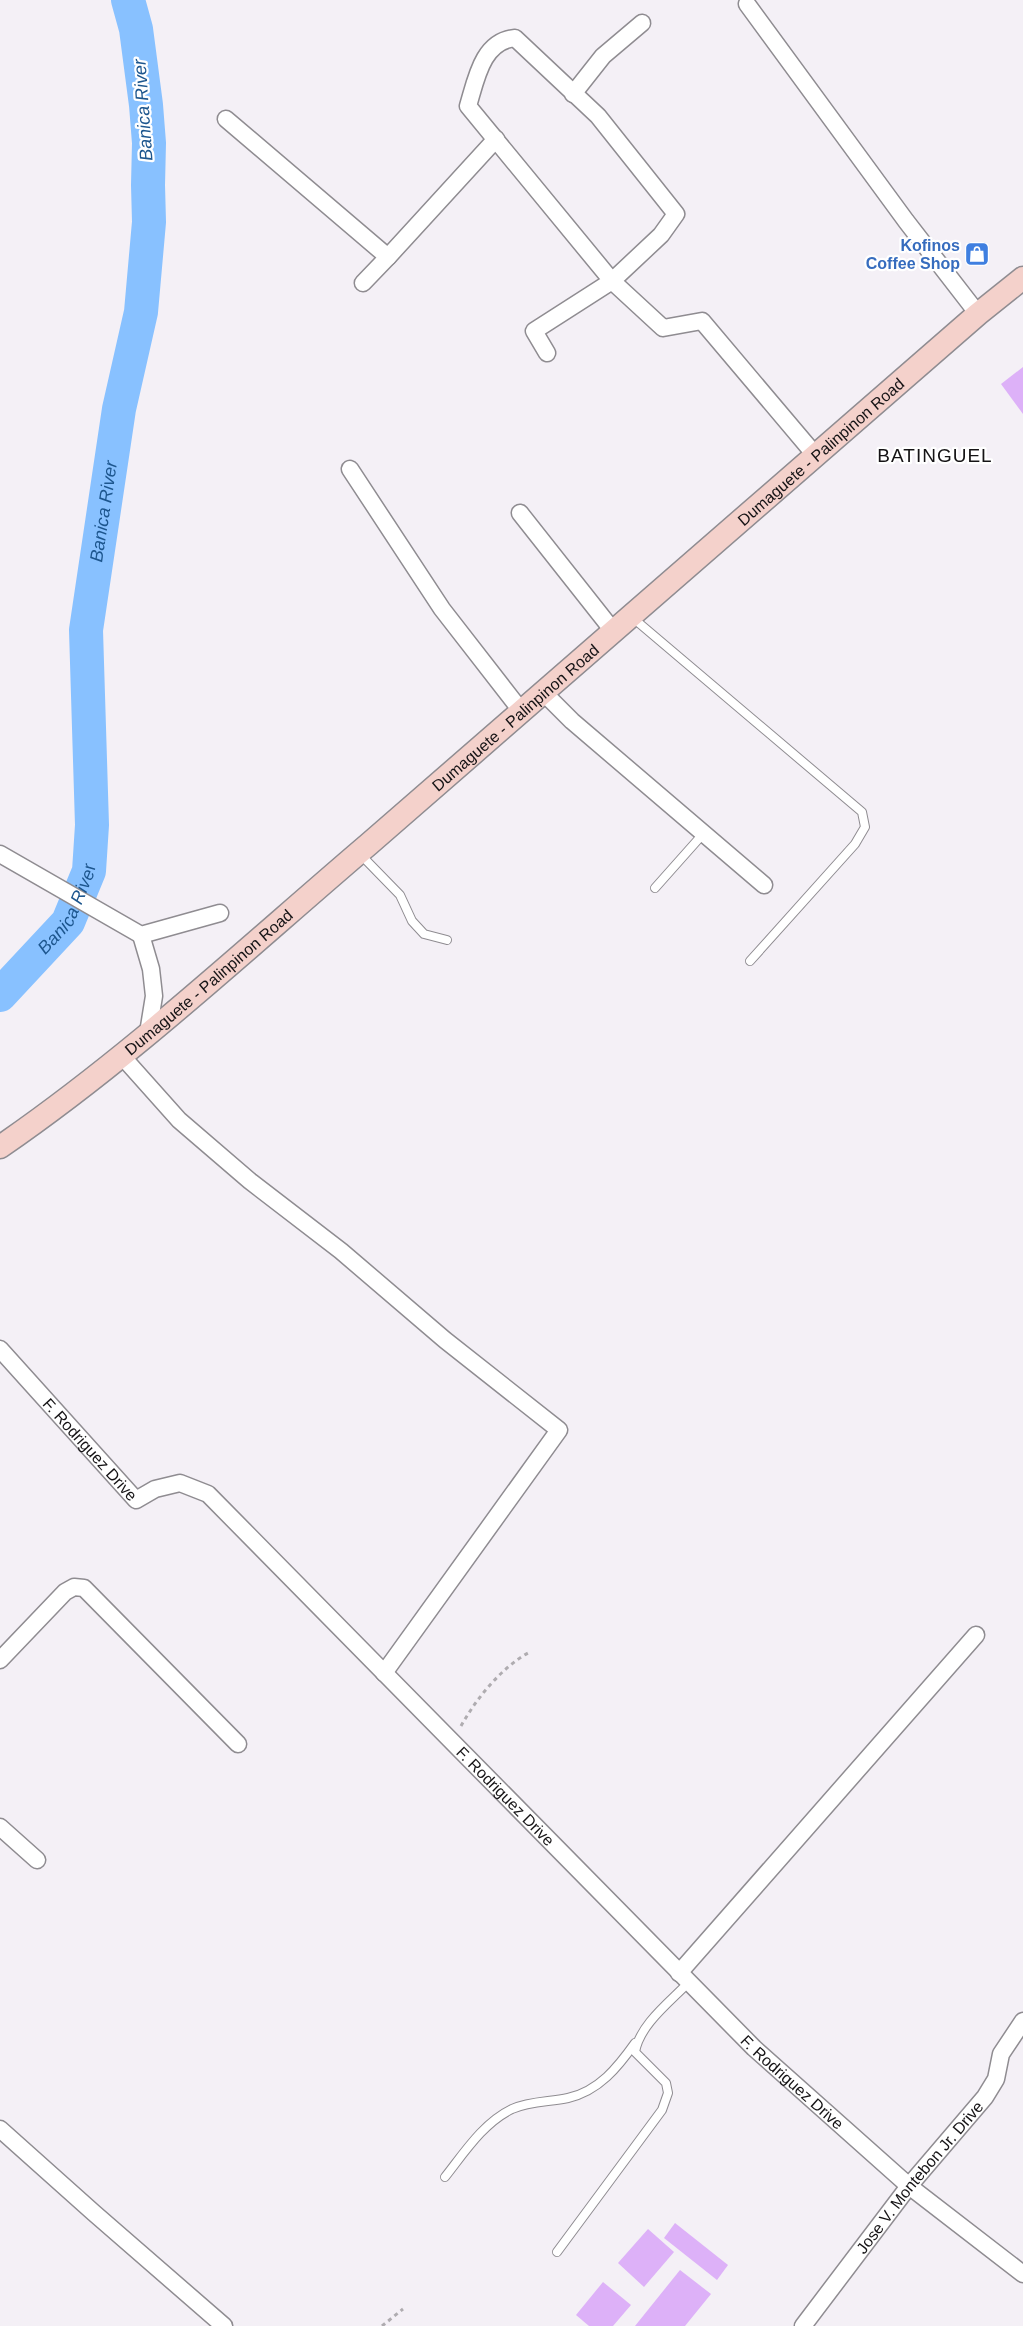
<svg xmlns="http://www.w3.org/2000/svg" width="1023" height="2326" viewBox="0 0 1023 2326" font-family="Arial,sans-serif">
<rect width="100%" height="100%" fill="#f4f0f6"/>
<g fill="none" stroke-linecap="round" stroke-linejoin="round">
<path stroke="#88c1ff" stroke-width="34" id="s1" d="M 0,995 L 68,922 L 89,871 L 92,825 L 86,630 L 119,409 L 141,312 L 149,222 L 148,185 L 149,143 L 146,105 L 136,29 L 128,0"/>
</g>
<g fill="#ddb1f8">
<path d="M 1023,367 L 1023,414 L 1001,384 Z"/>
<path d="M 675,2223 L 728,2265 L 717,2280 L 664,2238 Z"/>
<path d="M 648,2229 L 674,2252 L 644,2287 L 618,2263 Z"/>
<path d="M 680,2270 L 711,2294 L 685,2326 L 635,2326 Z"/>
<path d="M 603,2282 L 631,2305 L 613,2326 L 589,2326 L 576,2315 Z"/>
</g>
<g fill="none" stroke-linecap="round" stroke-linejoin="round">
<defs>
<g id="service">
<path d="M 633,618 L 862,812 L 865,827 L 855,844 L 750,961"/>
<path d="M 361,855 L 400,895 L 412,921 L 424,934 L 447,940"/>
<path d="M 655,888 L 703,834"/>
<path d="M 445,2177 C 464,2153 483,2123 512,2109 C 530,2101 550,2102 568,2098 C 599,2091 618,2067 635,2043"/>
<path d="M 557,2252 L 662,2110 L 668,2093 L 666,2083 L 635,2052 C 640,2024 670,2002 689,1982"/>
</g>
<g id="minor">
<path d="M 747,4 L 906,221 L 978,314"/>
<path d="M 573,94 L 603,56 L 642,23"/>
<path d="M 226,119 L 388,257 L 496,139"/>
<path d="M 363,283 L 388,257"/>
<path d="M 547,353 L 534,331 L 612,281 L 661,235 L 676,214 L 598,116 L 515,38 C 482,41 476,80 468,106 L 612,281 L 663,328 L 702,321 L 816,456"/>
<path d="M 350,469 L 442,609 L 522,712"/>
<path d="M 520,513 L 614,632"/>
<path d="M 544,693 L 572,721 L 764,885"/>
<path d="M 0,854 L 141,935 L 220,913"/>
<path d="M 141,935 L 151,969 L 154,996 L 148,1033"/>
<path d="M 121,1055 L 179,1120 L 250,1181 L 341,1251 L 445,1340 L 559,1430 L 384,1673"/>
<path id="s2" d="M 0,1349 L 136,1500 L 155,1489 L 180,1483 L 208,1494 L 754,2048 L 909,2186 L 1023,2274"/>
<path d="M 0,1660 L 65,1592 L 74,1587 L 84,1588 L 238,1744"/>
<path d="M 0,1827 L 37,1860"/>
<path d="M 679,1973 L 976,1635"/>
<path d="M 0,2129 L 94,2213 L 224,2326"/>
<path id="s3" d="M 803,2326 L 909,2186 L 985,2097 L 996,2079 L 1001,2054 L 1023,2021"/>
</g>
<g id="secondary">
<path id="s4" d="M 0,1147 C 131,1057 248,947 369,844 C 573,668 776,491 978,314 L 1023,278"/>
</g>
</defs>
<use href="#service" stroke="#8f8c91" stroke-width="10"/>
<use href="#minor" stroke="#8f8c91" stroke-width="19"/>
<use href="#secondary" stroke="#8f8c91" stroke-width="25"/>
<g stroke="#afacb0" stroke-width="3" stroke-dasharray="4 4" stroke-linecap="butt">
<path d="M 461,1726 C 476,1699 501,1668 528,1653"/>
<path d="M 382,2326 L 403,2309"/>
</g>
<use href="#service" stroke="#fff" stroke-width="8"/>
<use href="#minor" stroke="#fff" stroke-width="16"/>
<use href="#secondary" stroke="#f4d1cb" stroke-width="22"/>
</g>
<defs>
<symbol id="shop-square" viewBox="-11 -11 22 22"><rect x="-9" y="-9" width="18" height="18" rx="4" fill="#3f7fe0" stroke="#fff"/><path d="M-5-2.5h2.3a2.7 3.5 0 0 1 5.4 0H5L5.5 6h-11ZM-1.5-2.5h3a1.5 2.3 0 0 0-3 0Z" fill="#fff"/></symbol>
</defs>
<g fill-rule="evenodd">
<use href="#shop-square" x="963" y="240" width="28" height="28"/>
</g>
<g text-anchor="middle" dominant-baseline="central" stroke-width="4.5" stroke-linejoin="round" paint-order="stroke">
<g font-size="16" font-weight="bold" fill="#366cbe" stroke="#fff" text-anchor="end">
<text x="960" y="245">Kofinos<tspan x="960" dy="18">Coffee Shop</tspan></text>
</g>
<g font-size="16" fill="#151315" stroke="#fff">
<text stroke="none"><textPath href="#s4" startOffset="1076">Dumaguete - Palinpinon Road</textPath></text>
<text stroke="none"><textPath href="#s4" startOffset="671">Dumaguete - Palinpinon Road</textPath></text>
<text stroke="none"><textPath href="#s4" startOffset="266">Dumaguete - Palinpinon Road</textPath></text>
<text stroke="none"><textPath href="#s2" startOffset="135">F. Rodriguez Drive</textPath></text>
<text stroke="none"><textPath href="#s2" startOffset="705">F. Rodriguez Drive</textPath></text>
<text stroke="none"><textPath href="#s2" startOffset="1110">F. Rodriguez Drive</textPath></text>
<text stroke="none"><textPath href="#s3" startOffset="189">Jose V. Montebon Jr. Drive</textPath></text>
</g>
<g font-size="18" font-style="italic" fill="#1d568e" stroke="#fff">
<text transform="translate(143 110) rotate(-94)">Banica River</text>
<text stroke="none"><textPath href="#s1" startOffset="516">Banica River</textPath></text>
<text stroke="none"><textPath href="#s1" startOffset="111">Banica River</textPath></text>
</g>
<g font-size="19" letter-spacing="1" fill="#151315" stroke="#fff">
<text x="935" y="455">BATINGUEL</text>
</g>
</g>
</svg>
